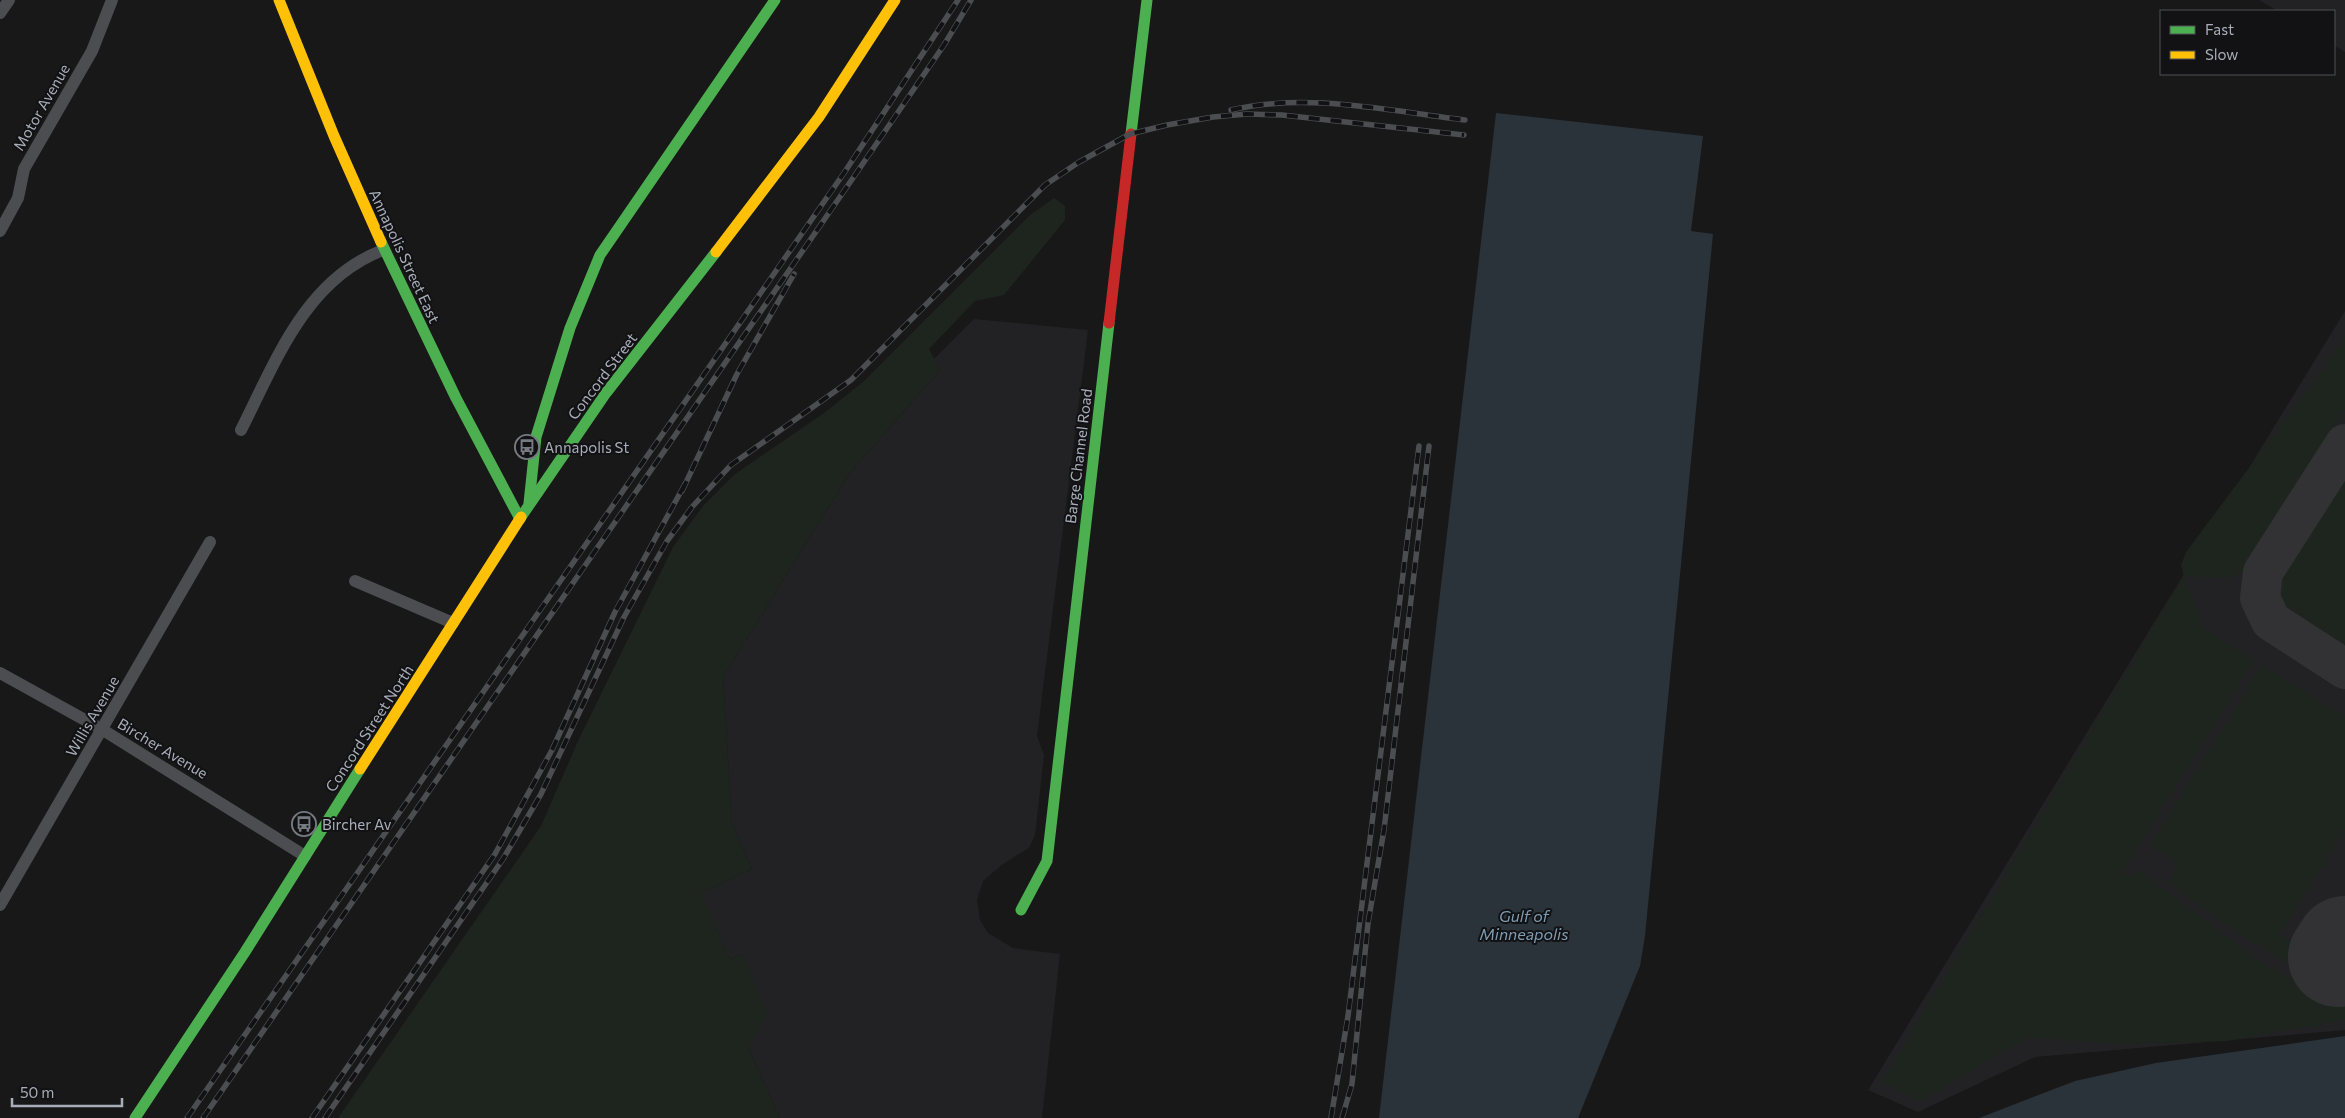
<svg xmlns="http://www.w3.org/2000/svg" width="2345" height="1118" viewBox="0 0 2345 1118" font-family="Commissioner,sans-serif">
<rect width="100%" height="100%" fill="#181818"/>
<g fill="#222224">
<path d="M 2259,0 L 2345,0 L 2345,52 L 2334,45 L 2334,11 L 2278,11 Z"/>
<path d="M 2345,311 L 2345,1030 L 2035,1057 L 1918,1112 L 1868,1090 Z"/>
<path d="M 974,319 L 1088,330 L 1037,736 L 1044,755 L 1035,835 L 1029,848 L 1003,864 L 983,881 L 977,900 L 980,920 L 988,933 L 1013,948 L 1060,954 L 1042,1118 L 780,1118 L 749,1049 L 743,954 L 730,959 L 700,893 L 752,869 L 732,824 L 723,677 L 849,474 L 940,370 L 934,359 Z"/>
</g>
<g fill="#1d251e">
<path d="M 1054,198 L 1065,206 L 1065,220 L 1004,295 L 975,301 L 929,349 L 940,370 L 849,474 L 723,677 L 732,824 L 752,869 L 701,893 L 730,959 L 743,954 L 767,1012 L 749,1049 L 780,1118 L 338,1118 L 541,826 L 578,741 L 673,547 L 703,506 L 735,474 L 824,413 L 863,382 L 1030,215 Z"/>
<path d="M 2345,335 L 2345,409 L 2248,569 L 2232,578 L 2184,576 L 2205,630 L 2255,660 L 2123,872 L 2129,876 L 2133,872 L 2140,871 L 2262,963 L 2331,1000 L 2334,992 L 2326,986 L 2337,969 L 2345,973 L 2345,1020 L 2227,1041 L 2113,1044 L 2028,1037 L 1919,1101 L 1882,1082 L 2184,576 L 2181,565 L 2186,552 L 2326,365 Z"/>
<path d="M 2345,473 L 2345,647 L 2290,613 C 2276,594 2276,584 2288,564 Z"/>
<path d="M 2262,665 L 2345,717 L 2345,829 L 2280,935 L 2331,964 L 2319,983 C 2268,952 2216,921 2169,883 L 2178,863 L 2150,845 Z"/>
</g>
<g fill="#2a333a">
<path d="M 1496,113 L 1703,136 L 1691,231 L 1713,234 L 1645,936 L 1640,966 L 1578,1118 L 1379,1118 Z"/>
<path d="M 2345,1036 L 2345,1118 L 1979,1118 L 2075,1081 L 2156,1063 Z"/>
</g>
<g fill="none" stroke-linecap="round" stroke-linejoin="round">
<path stroke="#323234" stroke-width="40" d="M 2345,444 L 2263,572 L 2260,598 L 2271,621 L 2345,669"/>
<path stroke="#323234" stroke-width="100" d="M 2338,957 L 2345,946"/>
<g stroke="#4c4d51" stroke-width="12">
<path d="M 0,13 L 9,0"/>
<path d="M 0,231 L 18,198 L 24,169 L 92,51 L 112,0"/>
<path d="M 241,430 C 276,361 305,280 383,250"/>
<path d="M 355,581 L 453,623"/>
<path d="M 0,673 L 103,730 L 305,856"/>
<path d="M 0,905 L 210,542"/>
</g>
<g stroke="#4caf50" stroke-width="11">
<path d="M 1131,134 L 1147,0"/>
<path d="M 381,242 L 456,398 L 520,519"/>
<path d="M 529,503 L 536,437 L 570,328 L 600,255 L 775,0"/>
<path d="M 521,517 L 606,393 L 716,252"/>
<path d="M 1021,910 L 1047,861 L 1109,323"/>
<path d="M 135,1118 L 245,952 L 360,769"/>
</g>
<g stroke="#ffc107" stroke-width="11">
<path d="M 279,0 L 334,136 L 381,242"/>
<path d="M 716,252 L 819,117 L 895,0"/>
<path d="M 360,769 L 521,517"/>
</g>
<path stroke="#c62828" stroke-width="11" d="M 1109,323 L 1131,134"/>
<defs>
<g id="rail">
<path d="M 1231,110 C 1308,92 1388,111 1465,120"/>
<path d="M 682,491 L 737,374 L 794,274"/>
<path d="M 187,1118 L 844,173 L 958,0"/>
<path d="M 203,1118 L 853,178 L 944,45 L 971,0"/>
<path d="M 312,1118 L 495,854 L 552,750 L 615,612 L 685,484"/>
<path d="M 325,1118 L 503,859 L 541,794 L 624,617 L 667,541 L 692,507 L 731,465 L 851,380 L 1045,185 L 1079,162 L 1130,134 L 1167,125 L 1213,117 L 1247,114 L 1282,115 L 1464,135"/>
<path d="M 1331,1118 L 1348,1016 L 1419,446"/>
<path d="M 1342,1118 L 1352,1084 L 1368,923 L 1384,830 L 1429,446"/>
</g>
</defs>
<use href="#rail" stroke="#4b4d50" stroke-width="5.5"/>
<use href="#rail" stroke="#121214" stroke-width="4" stroke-dasharray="11" stroke-linecap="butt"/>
</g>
<defs>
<symbol id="bus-ring" viewBox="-11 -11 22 22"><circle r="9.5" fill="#121214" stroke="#767a81" stroke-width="1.5"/><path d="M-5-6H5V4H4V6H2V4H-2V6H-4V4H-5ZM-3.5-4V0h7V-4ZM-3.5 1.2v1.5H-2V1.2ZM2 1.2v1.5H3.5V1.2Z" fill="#767a81"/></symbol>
</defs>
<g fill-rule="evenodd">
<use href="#bus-ring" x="513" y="433" width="28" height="28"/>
<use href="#bus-ring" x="290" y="810" width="28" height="28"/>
</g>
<g text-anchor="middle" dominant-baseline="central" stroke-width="4" stroke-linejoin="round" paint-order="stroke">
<g font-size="15" fill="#a8aeb9" stroke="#121214">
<text transform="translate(41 107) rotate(-60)">Motor Avenue</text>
<text transform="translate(405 256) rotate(65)">Annapolis Street East</text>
<text transform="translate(602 376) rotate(-53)">Concord Street</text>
<text transform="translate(1078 456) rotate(-83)">Barge Channel Road</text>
<text transform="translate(92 716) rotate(-60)">Willis Avenue</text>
<text transform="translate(369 728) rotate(-57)">Concord Street North</text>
<text transform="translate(163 748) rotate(31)">Bircher Avenue</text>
</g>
<g font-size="15" fill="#a8aeb9" stroke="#121214" text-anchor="start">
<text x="544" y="447">Annapolis St</text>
<text x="322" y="824">Bircher Av</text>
</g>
<g font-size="16" font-style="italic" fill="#7e9db5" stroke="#121214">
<text x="1524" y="915">Gulf of<tspan x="1524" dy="18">Minneapolis</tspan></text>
</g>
</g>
<rect x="2160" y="10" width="175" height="65" fill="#121214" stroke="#4e5056"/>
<rect x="2170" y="26" width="25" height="8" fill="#4caf50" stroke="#4e5056"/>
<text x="2205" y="35" font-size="15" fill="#a8aeb9">Fast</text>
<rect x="2170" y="51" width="25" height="8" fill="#ffc107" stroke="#4e5056"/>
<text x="2205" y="60" font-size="15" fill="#a8aeb9">Slow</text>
<path d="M12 1098v8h110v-8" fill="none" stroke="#a8aeb9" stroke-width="2.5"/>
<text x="20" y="1098" font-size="15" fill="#a8aeb9" stroke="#121214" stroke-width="4" paint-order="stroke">50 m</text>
</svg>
